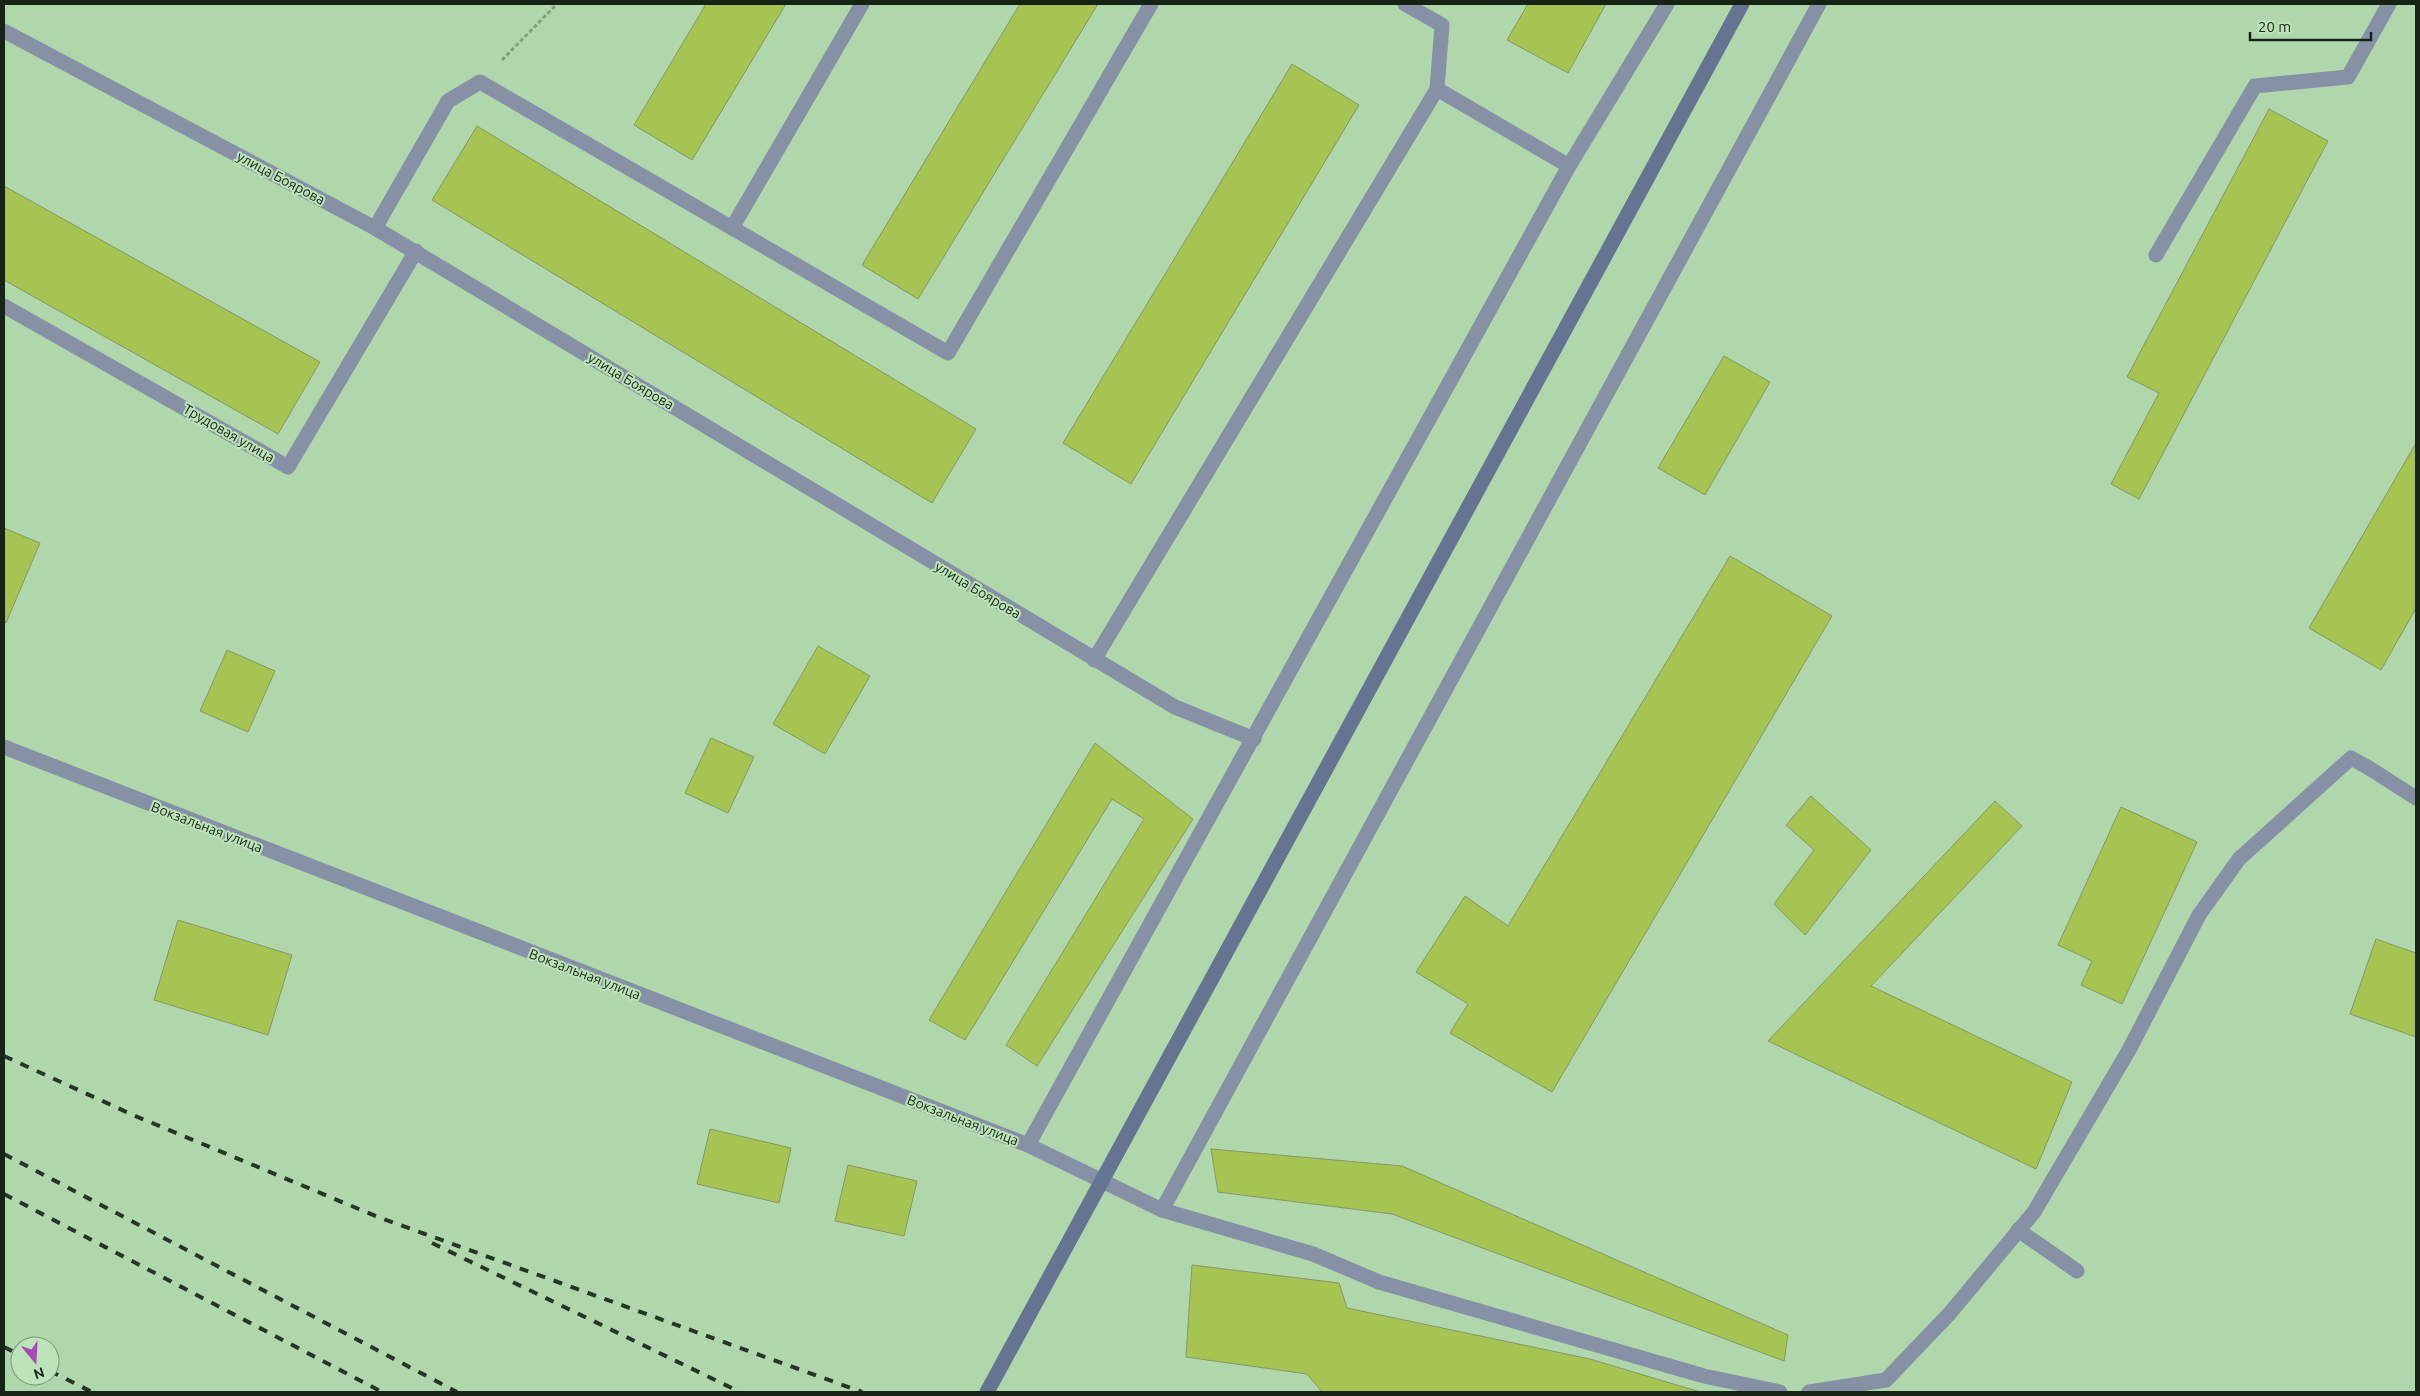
<svg xmlns="http://www.w3.org/2000/svg" width="2420" height="1396" viewBox="0 0 2420 1396" font-family="Ubuntu,sans-serif">
<rect width="100%" height="100%" fill="#b0d7ac"/>
<g fill="#a5c452" stroke="#879765">
<path d="M 706,4 L 786,4 L 692,160 L 634,125 Z"/>
<path d="M 1020,4 L 1098,4 L 918,299 L 862,265 Z"/>
<path d="M 1528,4 L 1606,4 L 1568,73 L 1507,40 Z"/>
<path d="M 1292,64 L 1359,105 L 1131,484 L 1063,443 Z"/>
<path d="M 2269,109 L 2328,141 L 2139,499 L 2111,484 L 2159,393 L 2127,377 Z"/>
<path d="M 477,126 L 976,429 L 932,503 L 432,200 Z"/>
<path d="M 4,186 L 320,362 L 278,434 L 4,280 Z"/>
<path d="M 1724,356 L 1770,382 L 1705,495 L 1658,468 Z"/>
<path d="M 2416,443 L 2416,608 L 2381,670 L 2309,628 Z"/>
<path d="M 4,528 L 40,543 L 6,623 L 4,622 Z"/>
<path d="M 1730,556 L 1832,616 L 1552,1092 L 1450,1033 L 1468,1004 L 1416,972 L 1465,896 L 1508,926 Z"/>
<path d="M 818,646 L 870,676 L 825,754 L 773,724 Z"/>
<path d="M 227,650 L 275,671 L 248,732 L 200,711 Z"/>
<path d="M 711,738 L 754,757 L 728,813 L 685,793 Z"/>
<path d="M 1095,743 L 1193,819 L 1037,1066 L 1006,1045 L 1144,819 L 1112,799 L 965,1040 L 929,1020 Z"/>
<path d="M 1811,796 L 1871,850 L 1805,935 L 1774,904 L 1814,850 L 1786,825 Z"/>
<path d="M 1995,801 L 2022,826 L 1871,986 L 2072,1082 L 2036,1169 L 1768,1041 Z"/>
<path d="M 2121,807 L 2197,842 L 2122,1004 L 2081,985 L 2092,961 L 2058,945 Z"/>
<path d="M 178,920 L 292,955 L 268,1035 L 154,1000 Z"/>
<path d="M 2376,939 L 2416,953 L 2416,1037 L 2350,1014 Z"/>
<path d="M 710,1129 L 791,1148 L 779,1203 L 697,1184 Z"/>
<path d="M 1211,1149 L 1402,1166 L 1788,1335 L 1784,1361 L 1392,1214 L 1218,1192 Z"/>
<path d="M 848,1165 L 917,1181 L 904,1236 L 835,1221 Z"/>
<path d="M 1192,1265 L 1339,1283 L 1347,1308 L 1590,1359 L 1700,1392 L 1322,1392 L 1307,1374 L 1186,1357 Z"/>
</g>
<g fill="none" stroke-linecap="round" stroke-linejoin="round">
<path stroke="#80a07d" stroke-width="3" stroke-dasharray="4 2.5" stroke-linecap="butt" d="M 502,60 L 557,4"/>
<g stroke="#8691a5" stroke-width="15">
<path d="M 1405,4 L 1442,25 L 1437,89 L 1569,166"/>
<path d="M 375,228 L 448,101 L 480,82 L 948,353 L 1151,4"/>
<path d="M 732,228 L 862,4"/>
<path d="M 2156,255 L 2255,86 L 2348,77 L 2389,4"/>
<path d="M 1094,660 L 1437,89"/>
<path d="M 1162,1210 L 1313,1254 L 1379,1282 L 1704,1376 L 1780,1392"/>
<path d="M 2018,1230 L 2077,1271"/>
<path d="M 1809,1392 L 1886,1380 L 1950,1313 L 2034,1212 L 2129,1050 L 2199,915 L 2239,859 L 2351,758 L 2369,768"/>
</g>
<g stroke="#8691a5" stroke-width="15">
<path d="M 4,31 L 375,228 L 1175,707 L 1254,739"/>
<path d="M 4,306 L 288,467 L 416,251"/>
<path d="M 4,747 L 1028,1145 L 1162,1210 L 1819,4"/>
<path d="M 2369,768 L 2416,798"/>
<path d="M 1028,1145 L 1569,166 L 1667,4"/>
</g>
<path stroke="#657491" stroke-width="15" d="M 987,1392 L 1742,4"/>
<g stroke="#253724" stroke-width="4" stroke-dasharray="9 9" stroke-linecap="butt">
<path d="M 4,1056 L 133,1115 L 378,1217 L 862,1392"/>
<path d="M 4,1154 L 457,1392"/>
<path d="M 4,1194 L 382,1392"/>
<path d="M 432,1243 L 740,1392"/>
<path d="M 4,1347 L 20,1355"/>
<path d="M 50,1371 L 92,1392"/>
</g>
</g>
<g text-anchor="middle" dominant-baseline="central" stroke-width="4" stroke-linejoin="round" paint-order="stroke">
<g font-size="14" fill="#152414" stroke="#bde4b9">
<text transform="translate(281 178) rotate(28)">улица Боярова</text>
<text transform="translate(631 381) rotate(31)">улица Боярова</text>
<text transform="translate(229 433) rotate(30)">Трудовая улица</text>
<text transform="translate(978 590) rotate(31)">улица Боярова</text>
<text transform="translate(207 827) rotate(21)">Вокзальная улица</text>
<text transform="translate(585 974) rotate(21)">Вокзальная улица</text>
<text transform="translate(963 1120) rotate(21)">Вокзальная улица</text>
</g>
</g>
<rect width="2420" height="1396" fill="none" stroke="#152414" stroke-width="10"/>
<g transform="translate(35 1361) rotate(162)"><circle r="24" fill="#bde4b9" stroke="#7a9777"/>
<path d="M0-4L9 19L0 12L-9 19Z" fill="#a74ab4"/>
<text y="-8" font-size="14" font-weight="bold" text-anchor="middle" fill="#152414">N</text>
</g>
<path d="M2250 32v8h121v-8" fill="none" stroke="#152414" stroke-width="2.5"/>
<text x="2258" y="32" font-size="15" fill="#152414" stroke="#bde4b9" stroke-width="4" paint-order="stroke">20 m</text>
</svg>
